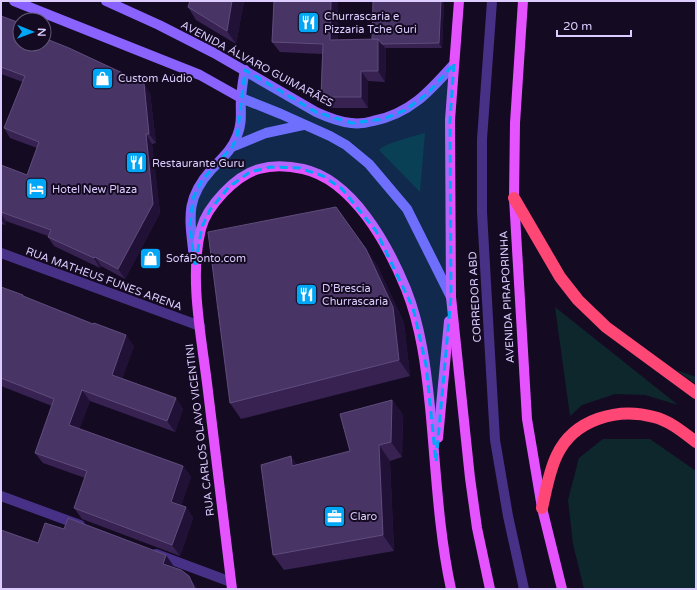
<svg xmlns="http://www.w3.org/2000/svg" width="697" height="590" viewBox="0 0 697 590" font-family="'Varela Round',sans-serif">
<rect width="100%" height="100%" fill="#140b22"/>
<g fill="#0d272d">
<path d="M 425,133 L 420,192 L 379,150 C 385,143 415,136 425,133 Z"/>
<path d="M 555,307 L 678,405 L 645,395 L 615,394 L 582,405 L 570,416 Z"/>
<path d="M 676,370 L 696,377 L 696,384 Z"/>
<path d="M 603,439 L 650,439 L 696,471 L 696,589 L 584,589 L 573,544 L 568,500 L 579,458 Z"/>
</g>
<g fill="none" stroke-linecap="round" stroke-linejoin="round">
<path stroke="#473186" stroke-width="10" d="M 492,1 L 482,139 L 482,212 L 490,354 L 495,440 L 508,516 L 524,589"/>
<g stroke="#473186" stroke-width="10">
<path d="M 1,253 L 200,326"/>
<path d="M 1,496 L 80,525"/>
<path d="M 156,554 L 231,582"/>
</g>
<g stroke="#8a63ff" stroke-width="10">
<path d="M 14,1 L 200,75 L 241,98 L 281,114 L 330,136 L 346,145 L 369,164 L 407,209 L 451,297"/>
<path d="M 106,1 L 159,25 L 214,53 L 316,112 C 327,117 339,122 351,123 C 358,124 366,123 373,121 C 410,114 430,91 454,64"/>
<path d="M 232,147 L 266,133 L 303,125"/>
<path d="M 194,258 C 190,220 184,200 211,170 C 221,159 232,150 237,136 C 243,121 240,112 241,97 C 242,88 243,79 245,70"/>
</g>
<g stroke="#e553ff" stroke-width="10">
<path d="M 459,1 L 450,120 L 451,297 L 470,478 L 477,528 L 490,589"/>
<path d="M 523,1 L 515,123 L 514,198 L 527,419 L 542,508 L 562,589"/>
<path d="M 438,438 L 449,321"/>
<path d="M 232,589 C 224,520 215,452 207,383 C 201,335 189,276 201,229 C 207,206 236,175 259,169 C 273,165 289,166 303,169 C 353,180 388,245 406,289 C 421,327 426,367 430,407 C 436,467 438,529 451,589"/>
</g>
<g stroke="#ff4776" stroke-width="12">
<path d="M 514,198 L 560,277 L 578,300 L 606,327 L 696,393"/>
<path d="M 542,508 C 546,491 549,471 557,455 C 574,419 618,407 654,417 C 670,421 683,432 696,442"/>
</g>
</g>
<g fill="#372252">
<path d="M 190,1 L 244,1 L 236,44 L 196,20 L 188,7 Z"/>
<path d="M 274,1 L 338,1 L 338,40 L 372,39 L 444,1 L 442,48 L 385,48 L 386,49 L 385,82 L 368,81 L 368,108 L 328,108 L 321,97 L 322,54 L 280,52 L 272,42 Z"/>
<path d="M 1,16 L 20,44 L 150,93 L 156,143 L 152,144 L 160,213 L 125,279 L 101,266 L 100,268 L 54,246 L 48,237 L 48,236 L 6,221 L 5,225 L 1,224 L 1,165 L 27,175 L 37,148 L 10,138 L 4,128 L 23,82 L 1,74 Z"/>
<path d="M 377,265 L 404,323 L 410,376 L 241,419 L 230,403 Z"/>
<path d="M 1,287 L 134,346 L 122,378 L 176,398 L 183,409 L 175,432 L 90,401 L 79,429 L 183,466 L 191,477 L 181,505 L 186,507 L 193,518 L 180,556 L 82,519 L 74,508 L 85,478 L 43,463 L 35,453 L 52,406 L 1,386 Z"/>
<path d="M 392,400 L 403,415 L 402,457 L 390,461 L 394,551 L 284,570 L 273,555 L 296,465 L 350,451 Z"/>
</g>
<g fill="#211137">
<path d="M 232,1 L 244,1 L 236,44 L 227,31 Z"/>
<path d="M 331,1 L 338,1 L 338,51 L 330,40 Z"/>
<path d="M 441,1 L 444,1 L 442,48 L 439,43 Z"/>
<path d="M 378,39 L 386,49 L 385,82 L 378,71 Z"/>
<path d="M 361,71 L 368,81 L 368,108 L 361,97 Z"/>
<path d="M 144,83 L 150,93 L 156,143 L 149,134 Z"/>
<path d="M 146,134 L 152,144 L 160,213 L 125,279 L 118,269 Z"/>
<path d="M 1,214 L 6,221 L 5,225 L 1,220 Z"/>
<path d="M 366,249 L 377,265 L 404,323 L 410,376 L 399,360 Z"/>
<path d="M 95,257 L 101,266 L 100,268 L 94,258 Z"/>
<path d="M 126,335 L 134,346 L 120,386 L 112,375 Z"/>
<path d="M 82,390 L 90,401 L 77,436 L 69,425 Z"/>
<path d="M 176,398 L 183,409 L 175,432 L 167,421 Z"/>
<path d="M 392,400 L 403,415 L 402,457 L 391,442 Z"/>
<path d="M 379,445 L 390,461 L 394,551 L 383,535 Z"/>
<path d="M 291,456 L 302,472 L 292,466 Z"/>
<path d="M 183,466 L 191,477 L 179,512 L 171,502 Z"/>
<path d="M 186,507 L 193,518 L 180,556 L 172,545 Z"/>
<path d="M 166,555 L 175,568 L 163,564 Z"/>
<path d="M 189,576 L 198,589 L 194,589 Z"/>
</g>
<g fill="#483465" stroke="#604c7d">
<path d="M 190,1 L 232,1 L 227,31 L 188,7 Z"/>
<path d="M 274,1 L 331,1 L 330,40 L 378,39 L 378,71 L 361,71 L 361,97 L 321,97 L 323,44 L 272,42 Z"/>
<path d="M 373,1 L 441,1 L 439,43 L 382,44 L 378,39 L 372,39 Z"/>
<path d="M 1,16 L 20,23 L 20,44 L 44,44 L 44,38 L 69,48 L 144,83 L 149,134 L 146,134 L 153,204 L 118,269 L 95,257 L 94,258 L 48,237 L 51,230 L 1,212 L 1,165 L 27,175 L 39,142 L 4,128 L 25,76 L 1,67 Z"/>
<path d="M 336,207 L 366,249 L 393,307 L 399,360 L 230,403 L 208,232 Z"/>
<path d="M 1,287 L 23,295 L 23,296 L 93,324 L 94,323 L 126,335 L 112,375 L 176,398 L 167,421 L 82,390 L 69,425 L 183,466 L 171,502 L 186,507 L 172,545 L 74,508 L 87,471 L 35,453 L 54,399 L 1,378 Z"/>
<path d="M 392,400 L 391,442 L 379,445 L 383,535 L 273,555 L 261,465 L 291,456 L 292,466 L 350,451 L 340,414 Z"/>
<path d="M 68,518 L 166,555 L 163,564 L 181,570 L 189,576 L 194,587 L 194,589 L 1,589 L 1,530 L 38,543 L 45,523 L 64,529 Z"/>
</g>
<path fill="#00a7f7" fill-opacity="0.2" stroke="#00a7f7" stroke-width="3" stroke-dasharray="8 5" stroke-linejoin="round" d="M 454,64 L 450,120 L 451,297 L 436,462 L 426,365 L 413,308 L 376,231 L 342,189 L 323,176 L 299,168 L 271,167 L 250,172 L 229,187 L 210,210 L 202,227 L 195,267 L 190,226 L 193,198 L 202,180 L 232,147 L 237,137 L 245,70 L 316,112 L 352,123 L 383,119 L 405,110 L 427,94 Z"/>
<defs>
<symbol id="restaurant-square" viewBox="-11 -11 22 22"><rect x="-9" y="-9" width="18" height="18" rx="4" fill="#00a7f7" stroke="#140b22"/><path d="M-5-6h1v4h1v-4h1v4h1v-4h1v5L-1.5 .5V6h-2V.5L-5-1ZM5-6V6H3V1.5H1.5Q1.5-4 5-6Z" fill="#fff"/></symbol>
<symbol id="shop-square" viewBox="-11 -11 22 22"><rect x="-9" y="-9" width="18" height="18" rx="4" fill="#00a7f7" stroke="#140b22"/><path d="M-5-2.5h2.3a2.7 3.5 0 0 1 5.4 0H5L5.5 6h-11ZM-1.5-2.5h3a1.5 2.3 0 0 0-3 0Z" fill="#fff"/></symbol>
<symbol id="hotel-square" viewBox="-11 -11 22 22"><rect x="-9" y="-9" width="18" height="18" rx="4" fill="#00a7f7" stroke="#140b22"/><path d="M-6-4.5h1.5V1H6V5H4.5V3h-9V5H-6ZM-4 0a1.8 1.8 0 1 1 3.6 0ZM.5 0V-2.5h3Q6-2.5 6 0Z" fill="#fff"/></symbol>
<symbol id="office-square" viewBox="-11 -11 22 22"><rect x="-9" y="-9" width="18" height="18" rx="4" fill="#00a7f7" stroke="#140b22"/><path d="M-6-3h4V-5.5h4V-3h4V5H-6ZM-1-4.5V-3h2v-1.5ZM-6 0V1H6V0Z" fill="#fff"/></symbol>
</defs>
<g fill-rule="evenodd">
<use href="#restaurant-square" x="296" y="10" width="25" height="25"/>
<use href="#shop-square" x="90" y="66" width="25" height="25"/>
<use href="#restaurant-square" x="124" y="150" width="25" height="25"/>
<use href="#hotel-square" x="24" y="176" width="25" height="25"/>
<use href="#shop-square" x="138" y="246" width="25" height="25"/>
<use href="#restaurant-square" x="294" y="282" width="25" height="25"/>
<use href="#office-square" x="322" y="504" width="25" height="25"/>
</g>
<g text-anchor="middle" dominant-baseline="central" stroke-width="4" stroke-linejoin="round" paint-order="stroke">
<g font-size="11" fill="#dcf" stroke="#140b22" text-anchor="start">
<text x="324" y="16">Churrascaria e<tspan x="324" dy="13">Pizzaria Tche Guri</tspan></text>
<text x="118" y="78">Custom Aúdio</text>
<text x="152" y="163">Restaurante Guru</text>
<text x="52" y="189">Hotel New Plaza</text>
<text x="166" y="258">SofáPonto.com</text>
<text x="322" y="288">D’Brescia<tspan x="322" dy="13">Churrascaria</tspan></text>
<text x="350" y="516">Claro</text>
</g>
<g font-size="11" fill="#dcf" stroke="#140b22">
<text transform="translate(257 64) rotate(28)">AVENIDA ÁLVARO GUIMARÃES</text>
<text transform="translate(104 279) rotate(20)">RUA MATHEUS FUNES ARENA</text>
<text transform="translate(475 297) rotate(-93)">CORREDOR ABD</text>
<text transform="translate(507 297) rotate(-93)">AVENIDA PIRAPORINHA</text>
<text transform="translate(200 430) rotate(-97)">RUA CARLOS OLAVO VICENTINI</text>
</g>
</g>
<rect width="697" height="590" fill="none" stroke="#ddccff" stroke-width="4"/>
<g transform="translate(32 32) rotate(91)"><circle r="19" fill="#140b22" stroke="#64587a"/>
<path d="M0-3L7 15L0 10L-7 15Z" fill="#00a7f7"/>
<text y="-6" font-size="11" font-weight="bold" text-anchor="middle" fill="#ddccff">N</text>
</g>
<path d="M557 30v6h74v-6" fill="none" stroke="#ddccff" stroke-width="2"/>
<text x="563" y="30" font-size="12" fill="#ddccff" stroke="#140b22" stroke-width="3" paint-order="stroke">20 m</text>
</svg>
